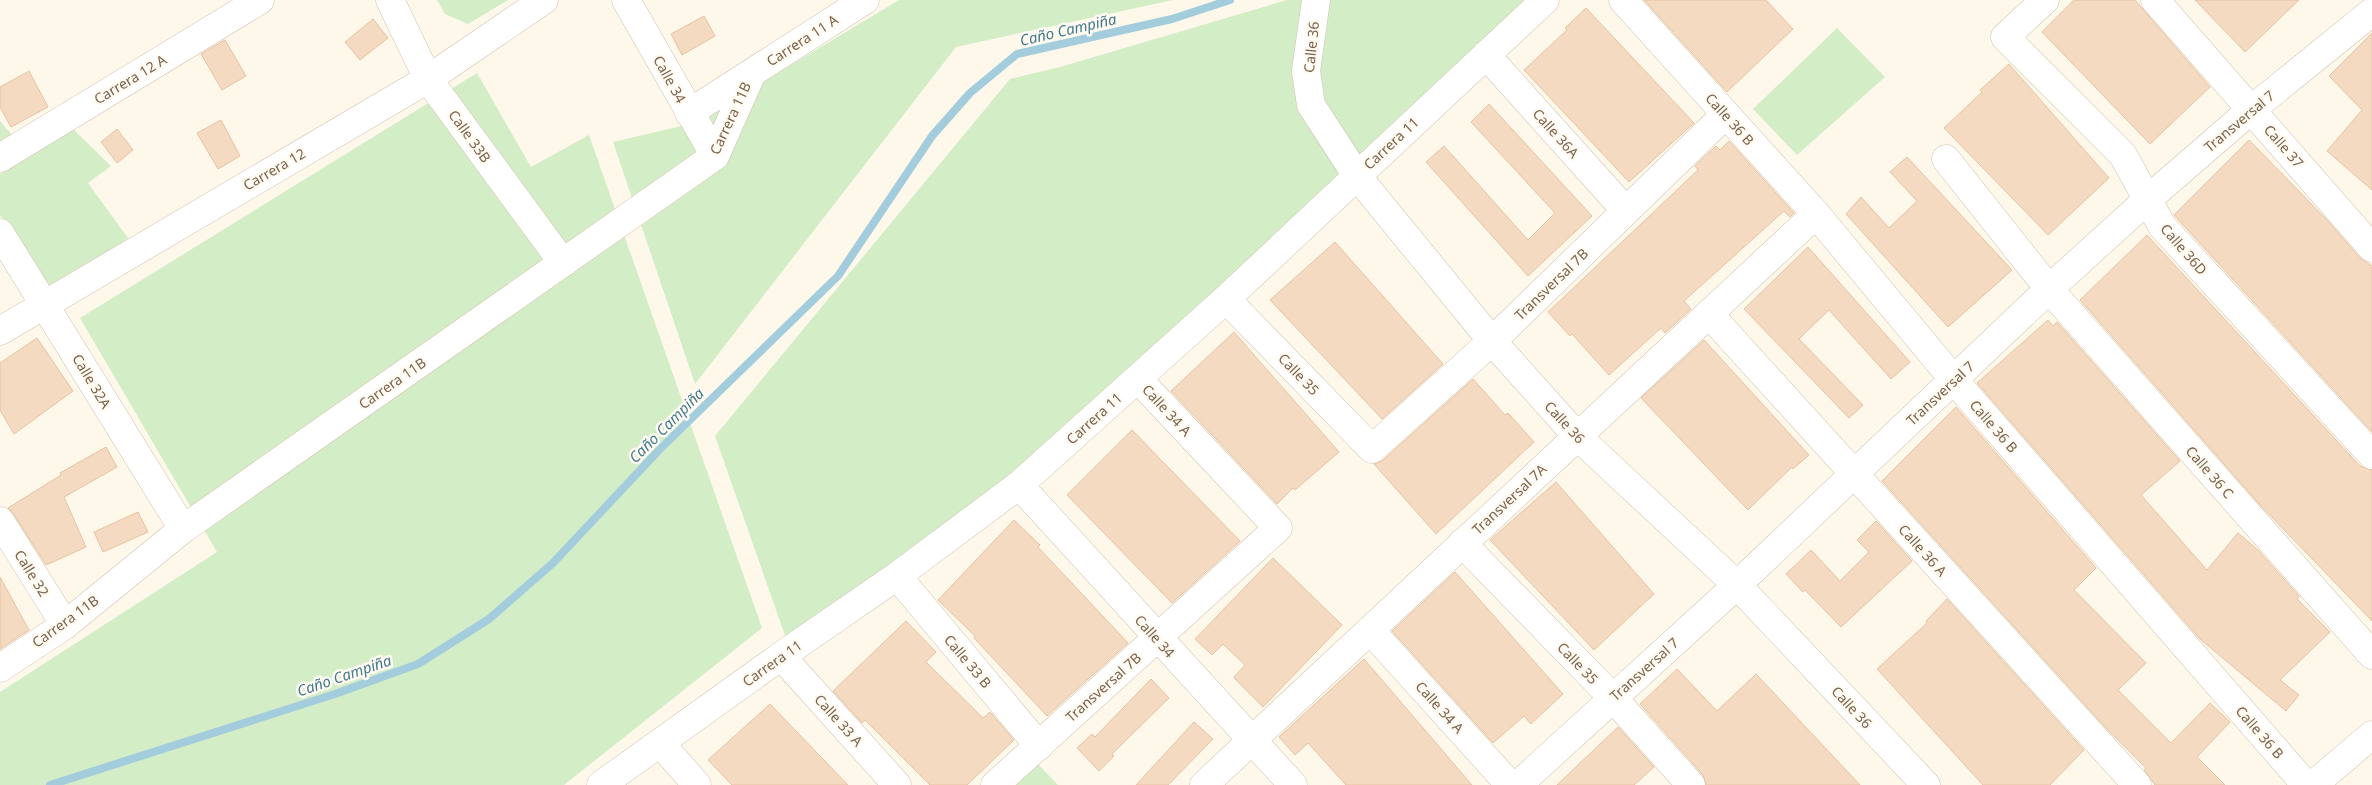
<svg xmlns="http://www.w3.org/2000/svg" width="2372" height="785" viewBox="0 0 2372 785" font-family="'Noto Sans',sans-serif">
<rect width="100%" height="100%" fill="#fef8eb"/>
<g fill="#d3edc7">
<path d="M 437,0 L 508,0 L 468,24 L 445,14 Z"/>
<path d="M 899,0 L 1173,0 L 956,47 L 695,384 L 613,142 L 694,123 Z"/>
<path d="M 1287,0 L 1531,0 L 1033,472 L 788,644 L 715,436 L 1010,79 L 1060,67 Z"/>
<path d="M 1837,28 L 1885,77 L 1797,155 L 1753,109 Z"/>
<path d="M 477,73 L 531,167 L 589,135 L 762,628 L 564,785 L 0,785 L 0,692 L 217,552 L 80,318 Z"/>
<path d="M 0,121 L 18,142 L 0,153 Z"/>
<path d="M 73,129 L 111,166 L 88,183 L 128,238 L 54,296 L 0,215 L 0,174 Z"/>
<path d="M 1037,763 L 1058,785 L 1013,785 Z"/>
</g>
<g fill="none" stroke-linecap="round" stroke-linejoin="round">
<path stroke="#a3cddc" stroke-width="8" d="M 50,785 L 335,694 L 418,664 L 489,619 L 553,563 L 660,449 L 838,276 L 932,136 L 970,93 L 1017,54 L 1172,19 L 1230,0"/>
</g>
<g fill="#f4dac1" stroke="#e8c2a0">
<path d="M 1644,0 L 1766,0 L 1793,29 L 1727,92 Z"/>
<path d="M 2074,0 L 2135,0 L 2210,87 L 2150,144 L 2042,32 Z"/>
<path d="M 2195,0 L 2299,0 L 2245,52 Z"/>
<path d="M 1586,8 L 1694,123 L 1629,182 L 1524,70 L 1567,30 L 1565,28 Z"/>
<path d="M 704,16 L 715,36 L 682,55 L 671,34 Z"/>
<path d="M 373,19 L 388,38 L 360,60 L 345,42 Z"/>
<path d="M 2372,33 L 2372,190 L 2327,151 L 2362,110 L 2329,76 Z"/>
<path d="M 225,40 L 246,76 L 222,90 L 201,54 Z"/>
<path d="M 2009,64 L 2109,178 L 2048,235 L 1944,128 L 1982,92 L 1980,90 Z"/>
<path d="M 29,71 L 48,107 L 11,127 L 0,107 L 0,87 Z"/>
<path d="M 1489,104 L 1592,216 L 1528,276 L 1426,162 L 1444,146 L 1528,240 L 1555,213 L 1471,122 Z"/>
<path d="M 221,120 L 240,156 L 218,169 L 197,133 Z"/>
<path d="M 117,129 L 133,150 L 117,163 L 101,142 Z"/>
<path d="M 2249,140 L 2327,220 L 2360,258 L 2372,266 L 2372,432 L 2174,215 Z"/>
<path d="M 1729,141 L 1794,213 L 1790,217 L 1784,211 L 1684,301 L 1691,309 L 1665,333 L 1661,328 L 1609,375 L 1572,334 L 1570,336 L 1548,312 L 1698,170 L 1695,166 L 1716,146 L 1720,150 Z"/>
<path d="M 1907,157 L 2012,270 L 1948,327 L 1846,214 L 1861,197 L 1889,228 L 1917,201 L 1890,172 Z"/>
<path d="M 2147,235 L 2360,466 L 2372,470 L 2372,621 L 2261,506 L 2080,300 Z"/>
<path d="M 1335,242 L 1443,364 L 1382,419 L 1270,300 Z"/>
<path d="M 1808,247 L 1910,362 L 1891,379 L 1829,310 L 1799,339 L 1863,405 L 1849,418 L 1744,309 Z"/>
<path d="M 2048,320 L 2053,326 L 2057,322 L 2180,461 L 2141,495 L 2207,570 L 2238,533 L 2258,550 L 2299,596 L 2297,599 L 2330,632 L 2280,680 L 2299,695 L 2286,711 L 2200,639 L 1977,383 Z"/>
<path d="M 1234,332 L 1339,452 L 1295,490 L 1293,488 L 1277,504 L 1171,391 Z"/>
<path d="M 37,338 L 73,391 L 14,434 L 0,410 L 0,363 Z"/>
<path d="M 1704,340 L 1809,455 L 1793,469 L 1792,467 L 1748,510 L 1641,398 Z"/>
<path d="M 1473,379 L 1505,415 L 1508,413 L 1534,442 L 1436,534 L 1374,464 L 1382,461 Z"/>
<path d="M 1956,407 L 2096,568 L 2074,590 L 2146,663 L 2118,690 L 2171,743 L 2210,703 L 2230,722 L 2197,757 L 2225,785 L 2155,785 L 2144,770 L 2146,768 L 2106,728 L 1882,481 Z"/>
<path d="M 1132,430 L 1240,541 L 1172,603 L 1067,495 Z"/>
<path d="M 106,447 L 117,467 L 64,497 L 86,547 L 46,565 L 13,513 L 8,508 L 61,475 L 60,473 Z"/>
<path d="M 1556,482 L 1654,594 L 1594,650 L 1490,540 Z"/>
<path d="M 138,512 L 148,532 L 103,552 L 94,532 Z"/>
<path d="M 1014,520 L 1040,545 L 1038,547 L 1128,643 L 1047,716 L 974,638 L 975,636 L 938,600 Z"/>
<path d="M 1876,521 L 1912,561 L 1841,627 L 1805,590 L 1803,592 L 1786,574 L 1811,550 L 1840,581 L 1869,552 L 1857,540 Z"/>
<path d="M 1273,558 L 1342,625 L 1263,707 L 1236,680 L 1234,677 L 1245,665 L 1223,644 L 1212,655 L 1195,639 Z"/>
<path d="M 1455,572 L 1563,694 L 1531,724 L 1524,716 L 1493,743 L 1392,631 Z"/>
<path d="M 0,577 L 29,630 L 0,649 Z"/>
<path d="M 1947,599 L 2084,750 L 2050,785 L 1983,785 L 1877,669 L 1927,623 L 1926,621 Z"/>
<path d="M 906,621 L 936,652 L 926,662 L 983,718 L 990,712 L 1014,740 L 967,785 L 930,785 L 865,720 L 862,723 L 833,691 Z"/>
<path d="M 1364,659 L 1472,785 L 1346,785 L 1308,743 L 1295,755 L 1279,737 Z"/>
<path d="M 1677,669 L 1717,711 L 1756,674 L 1860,785 L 1706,785 L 1703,775 L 1640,704 Z"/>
<path d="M 1151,679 L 1169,698 L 1112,754 L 1114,756 L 1099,771 L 1077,748 L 1092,734 L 1095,737 Z"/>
<path d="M 770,704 L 848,785 L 732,785 L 708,760 Z"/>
<path d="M 1194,722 L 1213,739 L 1168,785 L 1136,785 Z"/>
<path d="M 1618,727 L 1654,767 L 1634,785 L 1557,785 Z"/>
</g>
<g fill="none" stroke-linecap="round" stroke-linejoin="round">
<defs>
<g id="minor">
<path d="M 390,0 L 428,79 L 563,263"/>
<path d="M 626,0 L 715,156"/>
<path d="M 1316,0 L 1306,71 L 1311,105 L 1357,176 L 1492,341 L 1577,436 L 1737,585 L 1926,785"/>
<path d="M 1623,0 L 1816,214 L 1954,380 L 2306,785"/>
<path d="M 2045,0 L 2005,37 L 2123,155 L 2162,226 L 2372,455"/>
<path d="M 2155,0 L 2372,248"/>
<path d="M 1486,55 L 1626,211"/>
<path d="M 689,113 L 865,0"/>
<path d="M 0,158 L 260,0"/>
<path d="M 1946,159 L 2049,289 L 2372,655"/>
<path d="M 0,233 L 183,529"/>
<path d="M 1226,299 L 1372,449 L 1492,341 L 1726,114"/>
<path d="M 1709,314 L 2137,785"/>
<path d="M 0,331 L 428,79 L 544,0"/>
<path d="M 1019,485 L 1293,785"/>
<path d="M 0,521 L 65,625"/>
<path d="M 1462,543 L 1613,698 L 1691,785"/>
<path d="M 897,576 L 1039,746"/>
<path d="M 1370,630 L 1510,785"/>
<path d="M 781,656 L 897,785"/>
<path d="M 0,668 L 65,625 L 183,529 L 715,156 L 752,73"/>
<path d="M 660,743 L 697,785"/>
<path d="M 601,785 L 781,656 L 897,576 L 1019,485 L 1226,299 L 1545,0"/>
<path d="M 995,785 L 1278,528 L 1138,379"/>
<path d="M 1204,785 L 1816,214"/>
<path d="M 1518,785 L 1737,585 L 2049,289 L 2147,200 L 2252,109 L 2372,12"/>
<path d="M 2313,785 L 2372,735"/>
</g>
</defs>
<use href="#minor" stroke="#d2c1ae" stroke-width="29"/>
<use href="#minor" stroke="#fff" stroke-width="28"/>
</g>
<g text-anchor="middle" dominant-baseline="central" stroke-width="5" stroke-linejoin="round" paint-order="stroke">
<g font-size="14" fill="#7b614b" stroke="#fffbf2">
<text transform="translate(802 40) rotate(-33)">Carrera 11 A</text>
<text transform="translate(1311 47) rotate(-84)">Calle 36</text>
<text transform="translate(130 79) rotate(-31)">Carrera 12 A</text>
<text transform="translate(670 79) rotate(61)">Calle 34</text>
<text transform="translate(730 118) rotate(-65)">Carrera 11B</text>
<text transform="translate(1730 119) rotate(48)">Calle 36 B</text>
<text transform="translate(2239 121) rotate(-40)">Transversal 7</text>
<text transform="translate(1556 133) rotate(48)">Calle 36A</text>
<text transform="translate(470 136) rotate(54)">Calle 33B</text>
<text transform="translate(1391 143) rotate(-43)">Carrera 11</text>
<text transform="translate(2284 146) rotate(49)">Calle 37</text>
<text transform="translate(274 169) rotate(-30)">Carrera 12</text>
<text transform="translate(2184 249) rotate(49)">Calle 36D</text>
<text transform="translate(1551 284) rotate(-44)">Transversal 7B</text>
<text transform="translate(1299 374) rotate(46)">Calle 35</text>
<text transform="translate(92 381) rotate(59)">Calle 32A</text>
<text transform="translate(392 383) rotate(-35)">Carrera 11B</text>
<text transform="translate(1940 393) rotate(-43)">Transversal 7</text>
<text transform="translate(1167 410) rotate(47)">Calle 34 A</text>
<text transform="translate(1094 418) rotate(-42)">Carrera 11</text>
<text transform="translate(1565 422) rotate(47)">Calle 36</text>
<text transform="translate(1994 426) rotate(49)">Calle 36 B</text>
<text transform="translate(2210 472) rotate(49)">Calle 36 C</text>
<text transform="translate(1509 499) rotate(-43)">Transversal 7A</text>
<text transform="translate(1923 550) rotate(48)">Calle 36 A</text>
<text transform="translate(32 573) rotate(58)">Calle 32</text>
<text transform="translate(65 621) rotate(-36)">Carrera 11B</text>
<text transform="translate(1155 636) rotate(48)">Calle 34</text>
<text transform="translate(968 661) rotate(50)">Calle 33 B</text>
<text transform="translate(772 663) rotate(-35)">Carrera 11</text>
<text transform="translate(1578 663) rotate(46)">Calle 35</text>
<text transform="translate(1644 669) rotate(-42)">Transversal 7</text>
<text transform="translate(1103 687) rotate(-42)">Transversal 7B</text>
<text transform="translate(1440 707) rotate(48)">Calle 34 A</text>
<text transform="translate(1852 707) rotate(47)">Calle 36</text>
<text transform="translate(839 720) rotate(48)">Calle 33 A</text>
<text transform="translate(2260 732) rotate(49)">Calle 36 B</text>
</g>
<g font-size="15" font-style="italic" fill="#437b8f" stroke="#fffbf2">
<text transform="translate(1068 29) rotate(-13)">Caño Campiña</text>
<text transform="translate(666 425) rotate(-45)">Caño Campiña</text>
<text transform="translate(344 675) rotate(-19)">Caño Campiña</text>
</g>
</g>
</svg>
